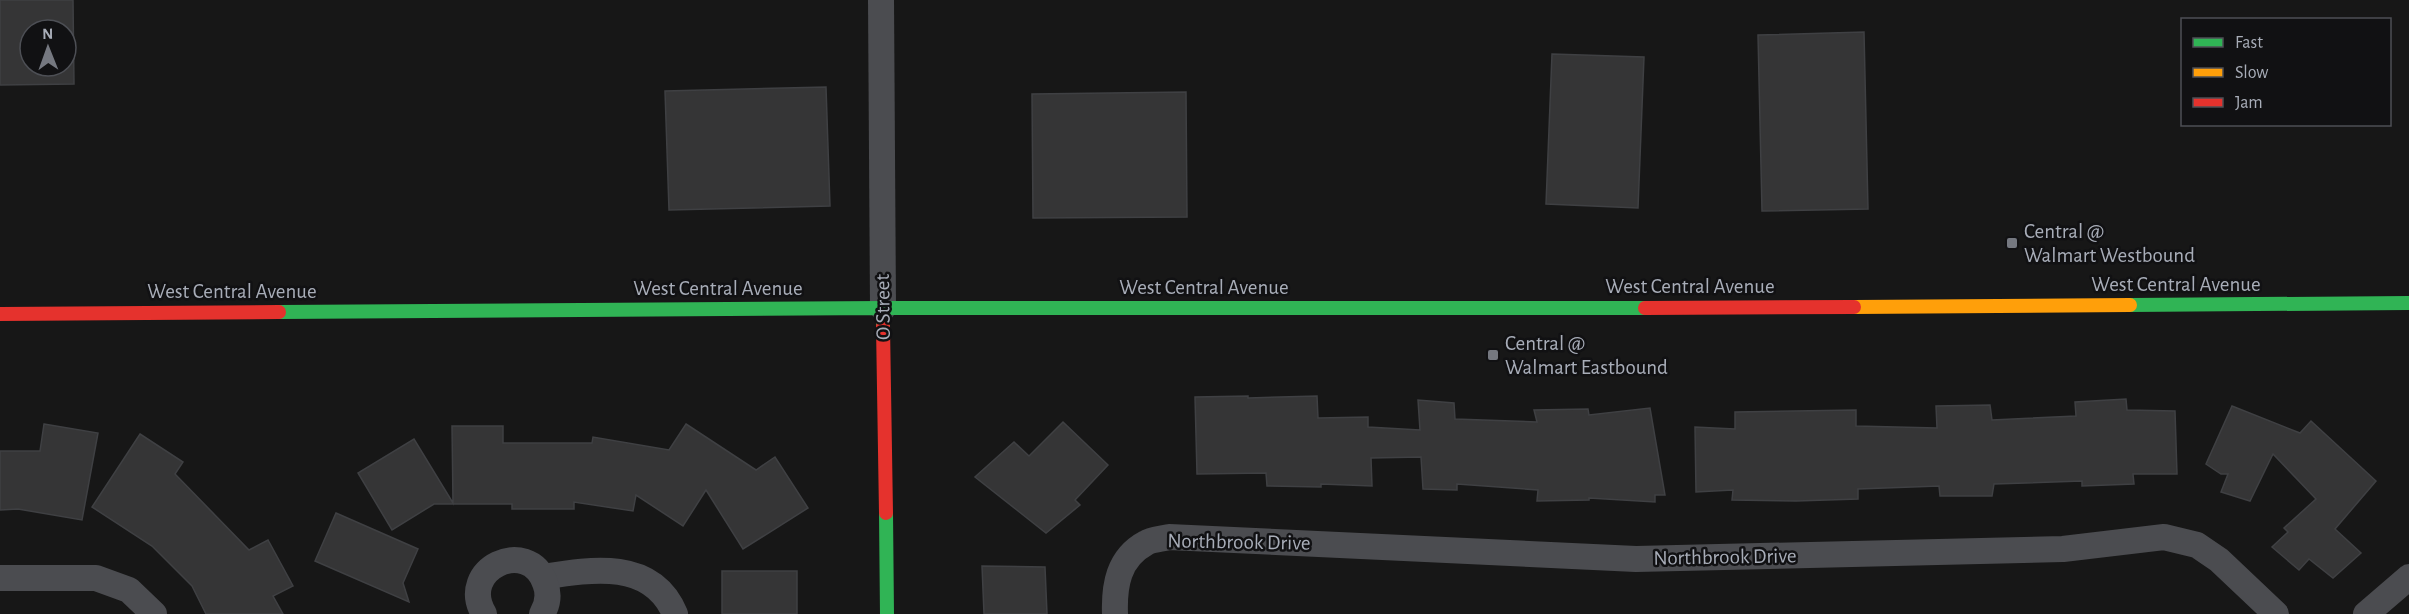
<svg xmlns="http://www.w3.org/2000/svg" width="2409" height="614" viewBox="0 0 2409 614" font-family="'Alegreya Sans',sans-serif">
<rect width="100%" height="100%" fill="#171717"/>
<g fill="#353536" stroke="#3f4043" stroke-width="1.5" fill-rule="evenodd">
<path d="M 0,0 L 73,0 L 74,84 L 0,85 ZM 30,30 L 66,30 L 66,66 L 30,66 Z"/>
<path d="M 1864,32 L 1868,209 L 1762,211 L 1758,35 Z"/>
<path d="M 1552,54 L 1644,57 L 1638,208 L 1546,204 Z"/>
<path d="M 826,87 L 830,206 L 669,210 L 665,91 Z"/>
<path d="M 1186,92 L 1187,217 L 1033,218 L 1032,94 Z"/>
<path d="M 1248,396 L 1248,398 L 1317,396 L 1318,418 L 1368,417 L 1368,427 L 1420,430 L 1418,400 L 1454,403 L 1455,419 L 1537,422 L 1534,410 L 1588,409 L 1589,415 L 1650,408 L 1665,495 L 1655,495 L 1655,502 L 1589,498 L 1589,500 L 1537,501 L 1538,490 L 1457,484 L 1457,490 L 1423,489 L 1421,457 L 1371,458 L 1372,486 L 1321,484 L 1321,487 L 1267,486 L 1266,473 L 1197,474 L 1195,397 Z"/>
<path d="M 2126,399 L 2127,410 L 2175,411 L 2177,474 L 2133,474 L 2134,484 L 2082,486 L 2082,481 L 1994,484 L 1992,496 L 1940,496 L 1939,486 L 1858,489 L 1858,499 L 1796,501 L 1732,500 L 1733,490 L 1696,492 L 1695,427 L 1735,429 L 1735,412 L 1856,410 L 1856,426 L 1937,428 L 1936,406 L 1990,405 L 1992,420 L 2076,416 L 2075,402 Z"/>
<path d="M 2232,406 L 2300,433 L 2311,421 L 2376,481 L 2335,529 L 2361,553 L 2333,578 L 2309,559 L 2299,570 L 2272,547 L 2288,532 L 2284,528 L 2316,499 L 2273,454 L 2250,501 L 2221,492 L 2228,474 L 2221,474 L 2206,464 Z"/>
<path d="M 1063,422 L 1108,465 L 1075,500 L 1080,505 L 1046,533 L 975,477 L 1014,442 L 1029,456 Z"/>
<path d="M 44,424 L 98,433 L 82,520 L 18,509 L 0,510 L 0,451 L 40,451 Z"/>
<path d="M 686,424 L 756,470 L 775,457 L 808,508 L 743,549 L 706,490 L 683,526 L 636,495 L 633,511 L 574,502 L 574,509 L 512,509 L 512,504 L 434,504 L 392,530 L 358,473 L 414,439 L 453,503 L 452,426 L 503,426 L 503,443 L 592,443 L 593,437 L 669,450 Z"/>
<path d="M 140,434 L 183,462 L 175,474 L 249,550 L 268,540 L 293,586 L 273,596 L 283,614 L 206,614 L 192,586 L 152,546 L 92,507 Z"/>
<path d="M 336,513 L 418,549 L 403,583 L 409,602 L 315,561 Z"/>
<path d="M 982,566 L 1045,567 L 1047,614 L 984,614 Z"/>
<rect x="722" y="571" width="75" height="43"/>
</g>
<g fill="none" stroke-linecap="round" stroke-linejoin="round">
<g stroke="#4b4c50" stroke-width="26">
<path d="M 881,0 L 883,308"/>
<path d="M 543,577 C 592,569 652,559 675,614"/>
<path d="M 0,578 L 96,578 L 129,590 L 154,614"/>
<path d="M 484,614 C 457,569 528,536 545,583 C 549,593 548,604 542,614"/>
<path d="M 1115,614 C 1114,586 1118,558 1146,543 C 1152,539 1162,539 1169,537 L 1636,559 L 2063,549 L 2164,537 L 2197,545 L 2219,560 L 2276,614"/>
<path d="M 2366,614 L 2409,577"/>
</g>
<g stroke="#30b455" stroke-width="14">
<path d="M 2130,305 L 2409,303"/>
<path d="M 883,308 L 1645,308"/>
<path d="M 279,312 L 883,308 L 883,326"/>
<path d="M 886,513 L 887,614"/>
</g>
<path stroke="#ff9f0a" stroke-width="14" d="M 1854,307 L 2130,305"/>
<g stroke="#e5322d" stroke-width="14">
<path d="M 1645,308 L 1854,307"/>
<path d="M 0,314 L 279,312"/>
<path d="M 883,326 L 886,513"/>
</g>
</g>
<g fill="#757880" stroke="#111113" stroke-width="2">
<rect x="2006" y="237" width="12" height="12" rx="3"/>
<rect x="1487" y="349" width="12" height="12" rx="3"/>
</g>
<g text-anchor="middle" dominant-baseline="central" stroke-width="5" stroke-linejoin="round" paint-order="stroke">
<g font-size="21" fill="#a8adb8" stroke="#111113" text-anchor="start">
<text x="2024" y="231">Central @<tspan x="2024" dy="24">Walmart Westbound</tspan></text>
<text x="1505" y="343">Central @<tspan x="1505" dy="24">Walmart Eastbound</tspan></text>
</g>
<g font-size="21" fill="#a8adb8" stroke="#111113">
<text x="2176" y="284">West Central Avenue</text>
<text x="1690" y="286">West Central Avenue</text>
<text x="1204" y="287">West Central Avenue</text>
<text x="718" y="288">West Central Avenue</text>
<text x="232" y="291">West Central Avenue</text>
<text transform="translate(883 307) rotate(-91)">O Street</text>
<text transform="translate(1239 542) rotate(1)">Northbrook Drive</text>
<text transform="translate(1725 557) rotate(-1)">Northbrook Drive</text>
</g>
</g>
<rect x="2181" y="18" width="210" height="108" fill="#111113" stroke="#4d4f55" stroke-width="1.5"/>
<rect x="2193" y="38" width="30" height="9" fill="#30b455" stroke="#4d4f55" stroke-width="1.5"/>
<text x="2235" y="48" font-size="18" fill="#a8adb8">Fast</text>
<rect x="2193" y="68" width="30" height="9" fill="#ff9f0a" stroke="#4d4f55" stroke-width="1.5"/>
<text x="2235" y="78" font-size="18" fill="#a8adb8">Slow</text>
<rect x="2193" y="98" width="30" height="9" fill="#e5322d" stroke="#4d4f55" stroke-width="1.5"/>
<text x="2235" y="108" font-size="18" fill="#a8adb8">Jam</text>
<g transform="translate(48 48) rotate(359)"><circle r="28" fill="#111113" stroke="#4d4f55" stroke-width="1.5"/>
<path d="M0-4.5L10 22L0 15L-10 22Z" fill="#757880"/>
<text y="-9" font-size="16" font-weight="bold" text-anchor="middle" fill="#a8adb8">N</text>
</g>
</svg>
